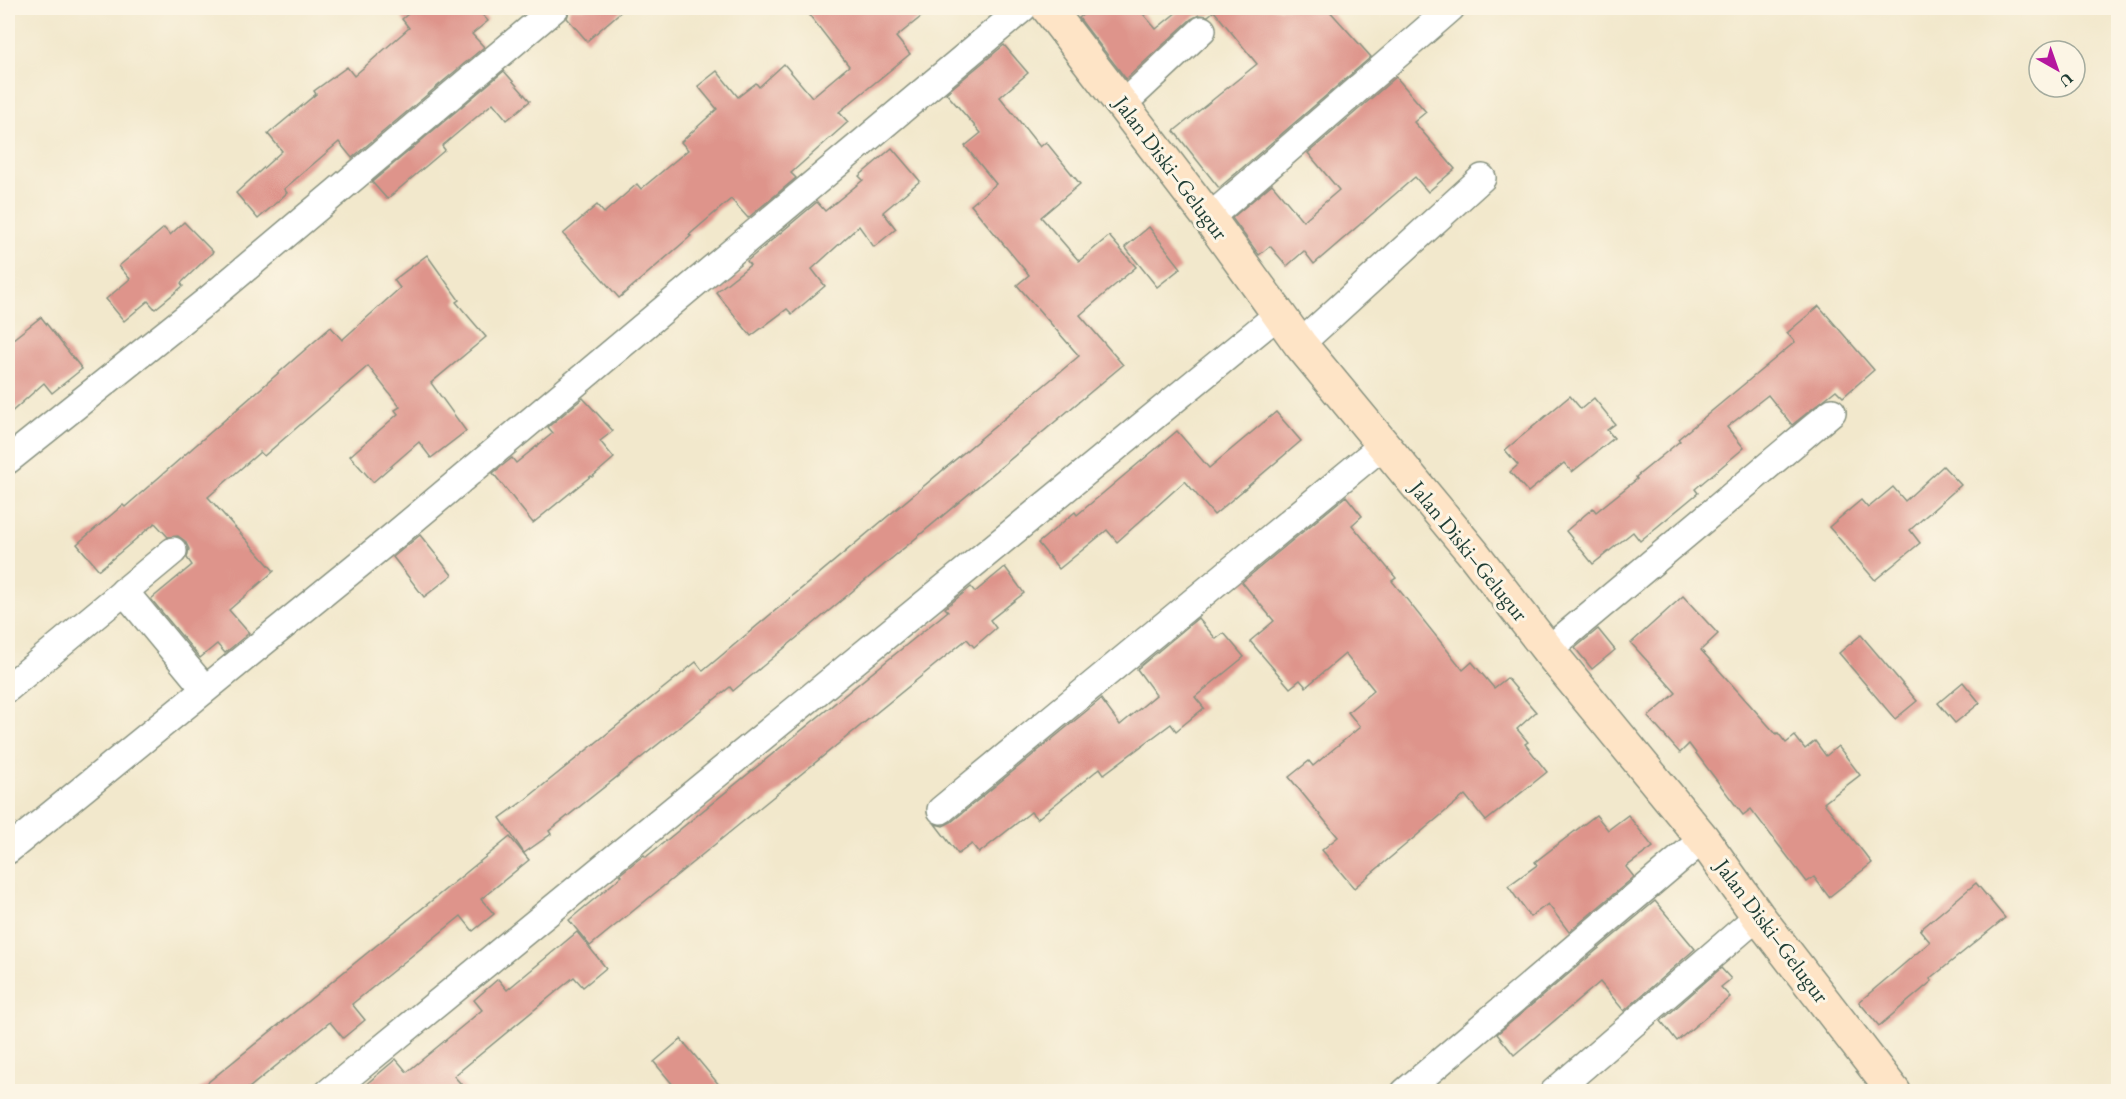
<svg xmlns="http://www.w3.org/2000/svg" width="2126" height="1099" viewBox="0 0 2126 1099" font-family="'EB Garamond',serif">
<rect width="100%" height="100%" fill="#fcf5e5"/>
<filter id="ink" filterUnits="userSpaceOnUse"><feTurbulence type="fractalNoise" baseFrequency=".0167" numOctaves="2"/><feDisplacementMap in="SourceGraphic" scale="12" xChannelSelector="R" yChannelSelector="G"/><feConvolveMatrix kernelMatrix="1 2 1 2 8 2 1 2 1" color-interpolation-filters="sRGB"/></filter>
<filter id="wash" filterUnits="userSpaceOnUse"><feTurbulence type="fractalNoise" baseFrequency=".008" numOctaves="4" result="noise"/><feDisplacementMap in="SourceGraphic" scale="24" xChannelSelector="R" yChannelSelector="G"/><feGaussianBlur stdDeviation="1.35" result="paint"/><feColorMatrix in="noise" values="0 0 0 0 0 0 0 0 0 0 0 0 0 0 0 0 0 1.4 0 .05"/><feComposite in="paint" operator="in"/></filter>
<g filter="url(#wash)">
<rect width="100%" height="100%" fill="#f2e8cc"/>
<g id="blocks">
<g fill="#de948b">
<path d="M 415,8 L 476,8 L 488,21 L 472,34 L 484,47 L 352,158 L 339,142 L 284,189 L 287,193 L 258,219 L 236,193 L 282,151 L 268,134 L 316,94 L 314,91 L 347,67 L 354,76 L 409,28 L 402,19 Z"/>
<path d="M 570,8 L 625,8 L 587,41 L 567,18 Z"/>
<path d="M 804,8 L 932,8 L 896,37 L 910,54 L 839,112 L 848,122 L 791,173 L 796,178 L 748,218 L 731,199 L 689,235 L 691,236 L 619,298 L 563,234 L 597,205 L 604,213 L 637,184 L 641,189 L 688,150 L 681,142 L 717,109 L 698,86 L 717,71 L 738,97 L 756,83 L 759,87 L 784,64 L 812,97 L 849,66 Z"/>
<path d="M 1091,8 L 1138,8 L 1156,29 L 1182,8 L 1327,8 L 1371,57 L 1219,188 L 1174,131 L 1257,64 L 1214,11 L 1208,16 L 1199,15 L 1191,19 L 1126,79 L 1079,18 Z"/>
<path d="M 1004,45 L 1028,73 L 1000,97 L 1040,147 L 1046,142 L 1080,184 L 1041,217 L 1079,261 L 1109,236 L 1136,267 L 1080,315 L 1123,365 L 733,691 L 730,687 L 549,831 L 551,834 L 524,853 L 500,818 L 526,799 L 696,662 L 703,671 L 1079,356 L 1017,285 L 1029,275 L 971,205 L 996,184 L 965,146 L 981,133 L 946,93 Z"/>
<path d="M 504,71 L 530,101 L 507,120 L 493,103 L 442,146 L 445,150 L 387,199 L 372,182 Z"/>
<path d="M 1396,77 L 1426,112 L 1414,122 L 1455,169 L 1428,192 L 1415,177 L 1314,264 L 1304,251 L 1287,266 L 1270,246 L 1259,255 L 1232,218 L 1272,184 L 1303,221 L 1339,190 L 1308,153 Z"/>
<path d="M 892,148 L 920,181 L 883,212 L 896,229 L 874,247 L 859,226 L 812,269 L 825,286 L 792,314 L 787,309 L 751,336 L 716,292 L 750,265 L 747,261 L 817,202 L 825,211 L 863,180 L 859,176 Z"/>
<path d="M 184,222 L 213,252 L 181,283 L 183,286 L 155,309 L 148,301 L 124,321 L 106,299 L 130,279 L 119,266 L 164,228 L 170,235 Z"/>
<path d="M 1149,227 L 1181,268 L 1157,287 L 1125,247 Z"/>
<path d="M 427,255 L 459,300 L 456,302 L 486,337 L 431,383 L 466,431 L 431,458 L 419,442 L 373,482 L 350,456 L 398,414 L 395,410 L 400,407 L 368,366 L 264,456 L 260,452 L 208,497 L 274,571 L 229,610 L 249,633 L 225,653 L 217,644 L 200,658 L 151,599 L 192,565 L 187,558 L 189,549 L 185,541 L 178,536 L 168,537 L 155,523 L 99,570 L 77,544 L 123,505 L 125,507 L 331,327 L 342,340 L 400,288 L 394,280 Z"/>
<path d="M 1819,306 L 1874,370 L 1843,397 L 1836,390 L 1792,425 L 1768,395 L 1727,427 L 1744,448 L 1695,489 L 1698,493 L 1640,541 L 1633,532 L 1593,564 L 1566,531 L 1593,508 L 1596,512 L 1637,479 L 1636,477 L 1680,441 L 1678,439 L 1795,342 L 1787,333 Z"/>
<path d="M 41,317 L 82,369 L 52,393 L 44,383 L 8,415 L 8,343 Z"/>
<path d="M 1570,396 L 1581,409 L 1594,398 L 1615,424 L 1607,430 L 1614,438 L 1572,472 L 1564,463 L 1528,492 L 1510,472 L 1518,465 L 1505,450 Z"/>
<path d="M 583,398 L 613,431 L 600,441 L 614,458 L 592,477 L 591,476 L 533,523 L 493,473 L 512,458 L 516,463 L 553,433 L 548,427 Z"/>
<path d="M 1276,412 L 1301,441 L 1214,515 L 1185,481 L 1117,542 L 1107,530 L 1059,569 L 1038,543 L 1075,512 L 1077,515 L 1177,431 L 1209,468 Z"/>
<path d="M 1943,466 L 1961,485 L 1910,530 L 1920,543 L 1875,580 L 1829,527 L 1861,500 L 1868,508 L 1893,487 L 1905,501 Z"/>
<path d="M 1346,496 L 1362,516 L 1352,525 L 1396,578 L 1392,581 L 1463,670 L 1472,662 L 1494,688 L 1507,678 L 1536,712 L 1517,729 L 1528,742 L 1525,744 L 1547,772 L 1486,821 L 1465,795 L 1354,888 L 1322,850 L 1338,837 L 1289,777 L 1309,761 L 1313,766 L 1360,727 L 1348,712 L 1374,690 L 1345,654 L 1306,687 L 1300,680 L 1290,688 L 1250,641 L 1274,621 L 1242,582 Z"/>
<path d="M 420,535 L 452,575 L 424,597 L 393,557 Z"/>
<path d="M 1005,567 L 1024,593 L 990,620 L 996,628 L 974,647 L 967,639 L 590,946 L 569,920 L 622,876 L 620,874 L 644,855 L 646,857 L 948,611 L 945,608 L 971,587 L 975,592 Z"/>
<path d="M 1683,596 L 1718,634 L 1701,650 L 1776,734 L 1778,733 L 1786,743 L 1795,736 L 1805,749 L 1815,741 L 1826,756 L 1838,746 L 1860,775 L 1824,803 L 1872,863 L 1829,897 L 1814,877 L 1807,882 L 1751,809 L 1743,815 L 1689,744 L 1680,753 L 1648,717 L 1676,693 L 1631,643 Z"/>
<path d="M 1198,618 L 1216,639 L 1224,633 L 1244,657 L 1195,697 L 1204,708 L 1176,731 L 1171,724 L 1104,774 L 1100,768 L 1037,819 L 1031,812 L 979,853 L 972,844 L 958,854 L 935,824 L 943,826 L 951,822 L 1101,699 L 1120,725 L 1156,695 L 1137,669 Z"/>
<path d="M 1598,629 L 1615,650 L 1592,669 L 1575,648 Z"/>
<path d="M 1861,635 L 1917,701 L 1895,719 L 1839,653 Z"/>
<path d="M 1963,682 L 1980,703 L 1955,723 L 1938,703 Z"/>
<path d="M 1596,815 L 1608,830 L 1628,815 L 1653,847 L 1626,867 L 1634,877 L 1569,932 L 1548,904 L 1530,917 L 1508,886 L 1537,865 L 1535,862 Z"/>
<path d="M 510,837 L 529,860 L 481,899 L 494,914 L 473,931 L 461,916 L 352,1004 L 365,1020 L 343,1038 L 330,1022 L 244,1092 L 196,1092 Z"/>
<path d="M 1976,883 L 2005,918 L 1930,979 L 1932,981 L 1879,1026 L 1859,1002 L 1930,942 L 1920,930 Z"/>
<path d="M 1655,901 L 1695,949 L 1624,1011 L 1600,982 L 1514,1055 L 1497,1034 Z"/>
<path d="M 577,932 L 606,968 L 583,987 L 574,977 L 454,1076 L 468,1092 L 357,1092 L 396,1059 L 407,1072 L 482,1010 L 474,1000 L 498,979 L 507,990 Z"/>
<path d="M 1721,968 L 1731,979 L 1721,987 L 1730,997 L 1677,1041 L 1661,1021 Z"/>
<path d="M 681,1039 L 725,1092 L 679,1092 L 654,1062 Z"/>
</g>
</g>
</g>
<g filter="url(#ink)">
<use href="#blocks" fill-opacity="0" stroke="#889280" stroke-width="1.5"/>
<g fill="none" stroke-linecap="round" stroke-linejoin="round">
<defs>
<g id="minor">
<path d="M 1123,104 L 1202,30"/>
<path d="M 1209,218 L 1451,8"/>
<path d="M 1300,344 L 1482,178"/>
<path d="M 8,460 L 208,300 L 555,8"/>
<path d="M 124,591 L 205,689"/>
<path d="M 1548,650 L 1832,412"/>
<path d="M 8,688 L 173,551"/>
<path d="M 941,810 L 1383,445"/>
<path d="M 8,850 L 395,535 L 1023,8"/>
<path d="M 329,1092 L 1280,313"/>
<path d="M 1405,1092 L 1703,839"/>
<path d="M 1554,1092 L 1758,916"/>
</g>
<path id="secondary" d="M 1048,8 L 1209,218 L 1300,344 L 1473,553 L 1548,650 L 1703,839 L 1758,916 L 1894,1092"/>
</defs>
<use href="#minor" stroke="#889280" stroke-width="30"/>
<use href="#secondary" stroke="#889280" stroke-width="36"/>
<use href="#minor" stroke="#fff" stroke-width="27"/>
<use href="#secondary" stroke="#fee4c6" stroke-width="33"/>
</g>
</g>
<g text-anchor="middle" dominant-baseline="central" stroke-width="6" stroke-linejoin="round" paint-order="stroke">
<g font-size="22" fill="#1f3d34" stroke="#fcf5e5">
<text transform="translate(1171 168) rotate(53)">Jalan Diski–Gelugur</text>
<text transform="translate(1469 551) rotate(51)">Jalan Diski–Gelugur</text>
<text transform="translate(1772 931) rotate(53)">Jalan Diski–Gelugur</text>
</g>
</g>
<rect width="2126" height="1099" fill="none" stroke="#fcf5e5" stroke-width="30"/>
<g transform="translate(2057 69) rotate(140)"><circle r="28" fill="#fcf5e5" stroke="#a4ab9e" stroke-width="1.5"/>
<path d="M0-4.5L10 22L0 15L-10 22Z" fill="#b5179e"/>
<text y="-9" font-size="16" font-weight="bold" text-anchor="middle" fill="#1f3d34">U</text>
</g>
</svg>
